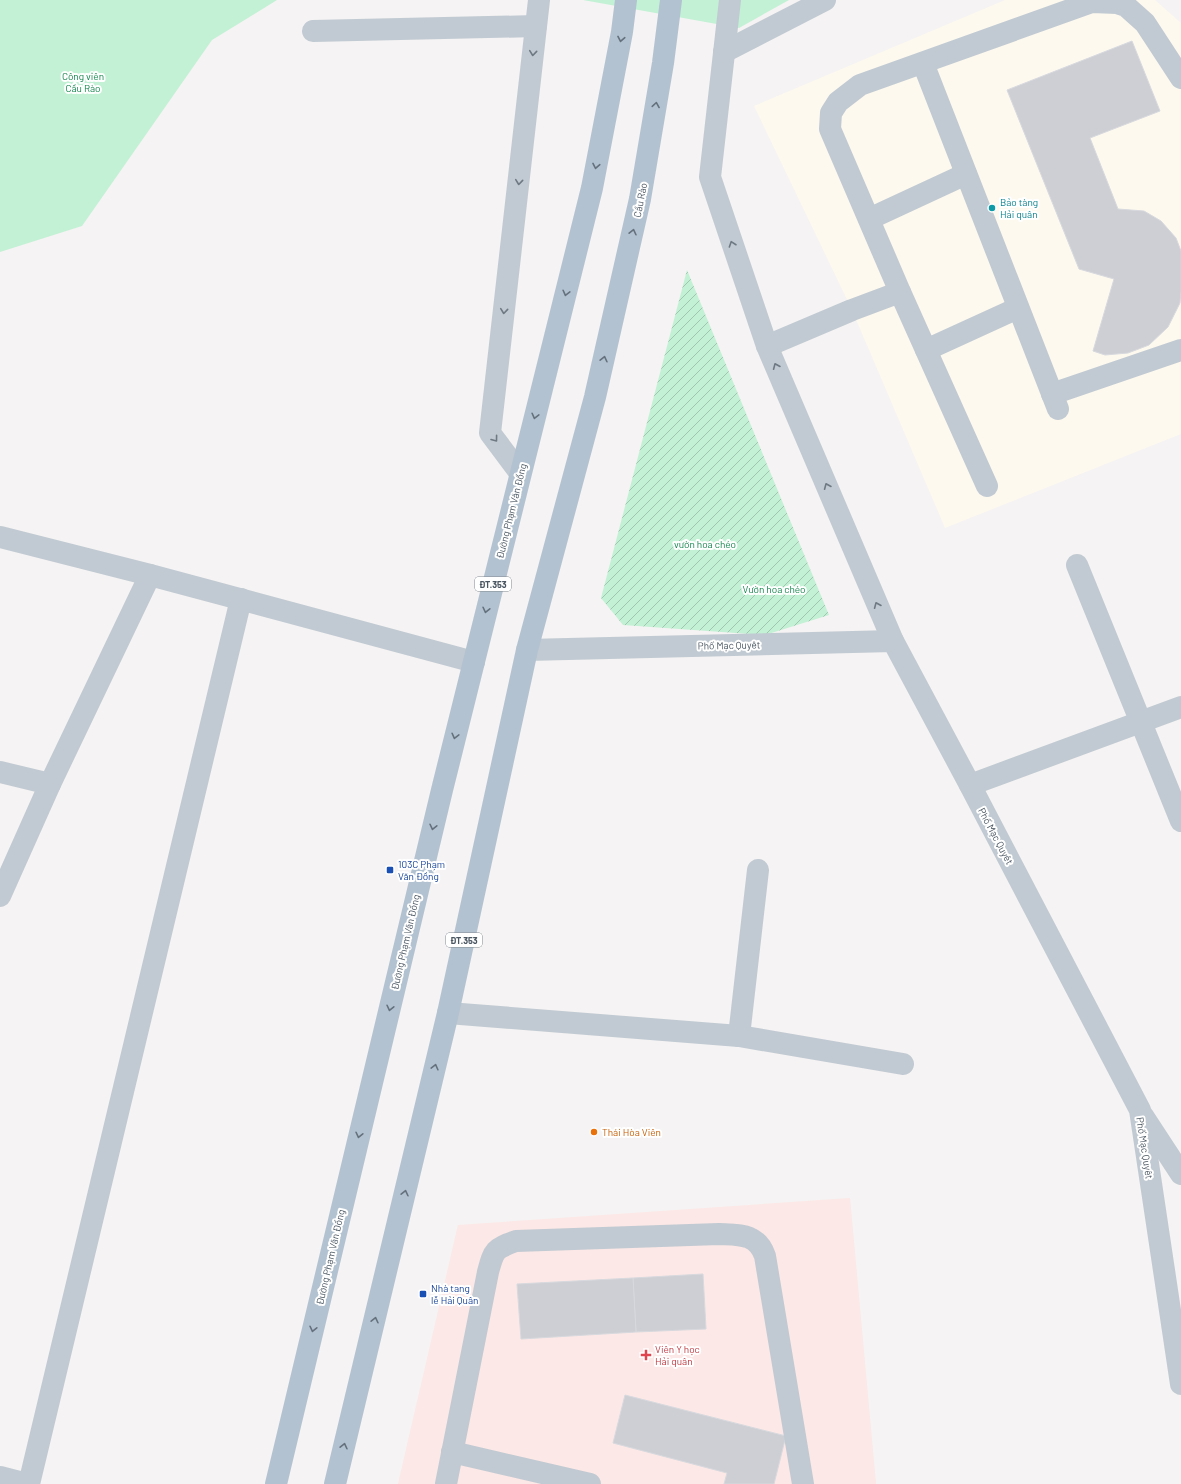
<svg xmlns="http://www.w3.org/2000/svg" width="1181" height="1484" viewBox="0 0 1181 1484" font-family="Barlow,sans-serif">
<defs>
<pattern id="garden-furrows" width="10" height="10" patternUnits="userSpaceOnUse"><rect width="10" height="10" fill="#c3f1d5"/><path d="M-1 1l2-2M0 10L10 0M9 11l2-2" fill="none" stroke="#a0c6b0"/></pattern>
</defs>
<rect width="100%" height="100%" fill="#f5f3f3"/>
<path fill="#fdf9ef" d="M 1005,0 L 1155,0 L 1181,23 L 1181,434 L 945,528 L 852,310 L 754,106 Z"/>
<path fill="#fce8e6" d="M 850,1198 L 876,1484 L 398,1484 L 458,1225 Z"/>
<g fill="#c3f1d5">
<path d="M 0,0 L 277,0 L 212,40 L 82,226 L 0,252 Z"/>
<path d="M 583,0 L 789,0 L 739,28 Z"/>
</g>
<path fill="url(#garden-furrows)" d="M 687,270 L 829,615 L 765,635 L 623,625 L 601,598 Z"/>
<g fill="#cdcfd5" stroke="#d7d9de">
<path d="M 1132,41 L 1160,111 L 1090,138 L 1118,209 L 1144,211 L 1161,221 L 1176,238 L 1181,251 L 1181,291 L 1180,303 L 1168,327 L 1149,345 L 1128,353 L 1105,355 L 1093,351 L 1114,279 L 1079,269 L 1007,90 Z"/>
<path d="M 703,1274 L 706,1329 L 636,1332 L 633,1278 Z"/>
<path d="M 633,1278 L 636,1332 L 521,1339 L 517,1284 Z"/>
<path d="M 625,1395 L 786,1436 L 774,1484 L 724,1484 L 727,1473 L 613,1443 Z"/>
</g>
<g fill="none" stroke-linecap="round" stroke-linejoin="round">
<g stroke="#c1cad2" stroke-width="22">
<path d="M 730,0 L 710,177 L 767,346 L 893,641"/>
<path d="M 313,31 L 536,26"/>
<path d="M 724,52 L 825,0"/>
<path d="M 923,63 L 1058,409"/>
<path d="M 869,219 L 966,174"/>
<path d="M 900,292 L 830,129 L 831,113 L 838,102 L 860,85 L 1092,2 L 1117,3 L 1126,6 L 1145,23 L 1181,78"/>
<path d="M 767,346 L 852,310 L 900,292 L 987,486"/>
<path d="M 926,350 L 1018,308"/>
<path d="M 1052,394 L 1181,350"/>
<path d="M 520,473 L 490,433 L 539,0"/>
<path d="M 0,537 L 150,575 L 474,662"/>
<path d="M 1077,565 L 1181,821"/>
<path d="M 527,650 L 893,641 L 970,785 L 1140,1110 L 1181,1384"/>
<path d="M 0,772 L 50,784"/>
<path d="M 970,785 L 1181,707"/>
<path d="M 0,896 L 50,784 L 150,575"/>
<path d="M 448,1013 L 739,1036 L 903,1064"/>
<path d="M 739,1036 L 758,870"/>
<path d="M 1143,1116 L 1181,1174"/>
<path d="M 452,1452 L 590,1484"/>
<path d="M 0,1477 L 27,1484"/>
<path d="M 29,1484 L 241,599"/>
<path d="M 446,1484 L 488,1272 C 494,1250 494,1249 516,1241 L 719,1234 C 739,1235 757,1233 765,1256 L 803,1484"/>
</g>
<g stroke="#b3c2d1" stroke-width="22">
<path d="M 276,1484 L 442,790 L 592,188 L 622,32 L 626,0"/>
<path d="M 335,1484 L 448,1013 L 527,650 L 595,397 L 640,199 L 663,63 L 671,0"/>
</g>
</g>
<defs><path id="oneway-chevron" d="M-2-3.5L2.5 0L-2 3.5" fill="none" stroke-width="1.6" stroke-linecap="round" stroke-linejoin="round"/></defs>
<g stroke="#64717d">
<use href="#oneway-chevron" transform="translate(621 39) rotate(101)"/>
<use href="#oneway-chevron" transform="translate(656 105) rotate(-81)"/>
<use href="#oneway-chevron" transform="translate(596 166) rotate(101)"/>
<use href="#oneway-chevron" transform="translate(633 232) rotate(-77)"/>
<use href="#oneway-chevron" transform="translate(566 293) rotate(104)"/>
<use href="#oneway-chevron" transform="translate(604 359) rotate(-77)"/>
<use href="#oneway-chevron" transform="translate(535 416) rotate(104)"/>
<use href="#oneway-chevron" transform="translate(486 610) rotate(103)"/>
<use href="#oneway-chevron" transform="translate(455 736) rotate(104)"/>
<use href="#oneway-chevron" transform="translate(433 827) rotate(103)"/>
<use href="#oneway-chevron" transform="translate(390 1008) rotate(103)"/>
<use href="#oneway-chevron" transform="translate(435 1067) rotate(-76)"/>
<use href="#oneway-chevron" transform="translate(359 1135) rotate(103)"/>
<use href="#oneway-chevron" transform="translate(405 1193) rotate(-77)"/>
<use href="#oneway-chevron" transform="translate(375 1320) rotate(-77)"/>
<use href="#oneway-chevron" transform="translate(313 1329) rotate(103)"/>
<use href="#oneway-chevron" transform="translate(344 1446) rotate(-77)"/>
</g>
<g stroke="#6e7983">
<use href="#oneway-chevron" transform="translate(533 53) rotate(96)"/>
<use href="#oneway-chevron" transform="translate(519 182) rotate(96)"/>
<use href="#oneway-chevron" transform="translate(732 244) rotate(-109)"/>
<use href="#oneway-chevron" transform="translate(504 311) rotate(96)"/>
<use href="#oneway-chevron" transform="translate(776 366) rotate(-113)"/>
<use href="#oneway-chevron" transform="translate(495 439) rotate(53)"/>
<use href="#oneway-chevron" transform="translate(827 486) rotate(-113)"/>
<use href="#oneway-chevron" transform="translate(877 605) rotate(-113)"/>
</g>
<circle fill="#0f9aa8" stroke="#fff" stroke-width="1.5" cx="992" cy="208" r="4"/>
<g fill="#1a4fb4" stroke="#fff" stroke-width="1.5">
<rect x="386" y="866" width="8" height="8" rx="2"/>
<rect x="419" y="1290" width="8" height="8" rx="2"/>
</g>
<circle fill="#e8710a" stroke="#fff" stroke-width="1.5" cx="594" cy="1132" r="4"/>
<path fill="#e0444e" stroke="#fff" stroke-width="1.5" d="M644 1349h4v4h4v4h-4v4h-4v-4h-4v-4h4z"/>
<g text-anchor="middle" dominant-baseline="central" stroke-width="4" stroke-linejoin="round" paint-order="stroke">
<g fill="#fff" stroke="#808990" stroke-width="1">
<rect x="475" y="577" width="36" height="14" rx="3"/>
<rect x="446" y="933" width="36" height="14" rx="3"/>
</g>
<g font-size="9" font-weight="bold" fill="#4a5661">
<text x="493" y="584">ĐT.353</text>
<text x="464" y="940">ĐT.353</text>
</g>
<g font-size="10" fill="#17864f" stroke="#fff">
<text x="83" y="76">Công viên<tspan x="83" dy="12">Cầu Rào</tspan></text>
<text x="705" y="544">vườn hoa chéo</text>
<text x="774" y="589">Vườn hoa chéo</text>
</g>
<g font-size="10" fill="#4a5661" stroke="#fff">
<text transform="translate(640 200) rotate(-79)">Cầu Rào</text>
<text transform="translate(511 511) rotate(-76)">Đường Phạm Văn Đồng</text>
<text transform="translate(729 645) rotate(-1)">Phố Mạc Quyêt</text>
<text transform="translate(996 836) rotate(62)">Phố Mạc Quyêt</text>
<text transform="translate(405 942) rotate(-77)">Đường Phạm Văn Đồng</text>
<text transform="translate(1145 1148) rotate(81)">Phố Mạc Quyêt</text>
<text transform="translate(330 1257) rotate(-77)">Đường Phạm Văn Đồng</text>
</g>
<g font-size="10" fill="#0d838f" stroke="#fff" text-anchor="start">
<text x="1000" y="202">Bảo tàng<tspan x="1000" dy="12">Hải quân</tspan></text>
</g>
<g font-size="10" fill="#164399" stroke="#fff" text-anchor="start">
<text x="398" y="864">103C Phạm<tspan x="398" dy="12">Văn Đồng</tspan></text>
<text x="431" y="1288">Nhà tang<tspan x="431" dy="12">lễ Hải Quân</tspan></text>
</g>
<g font-size="10" fill="#c56008" stroke="#fff" text-anchor="start">
<text x="602" y="1132">Thái Hòa Viên</text>
</g>
<g font-size="10" fill="#be3a42" stroke="#fff" text-anchor="start">
<text x="655" y="1349">Viên Y học<tspan x="655" dy="12">Hải quân</tspan></text>
</g>
</g>
</svg>
